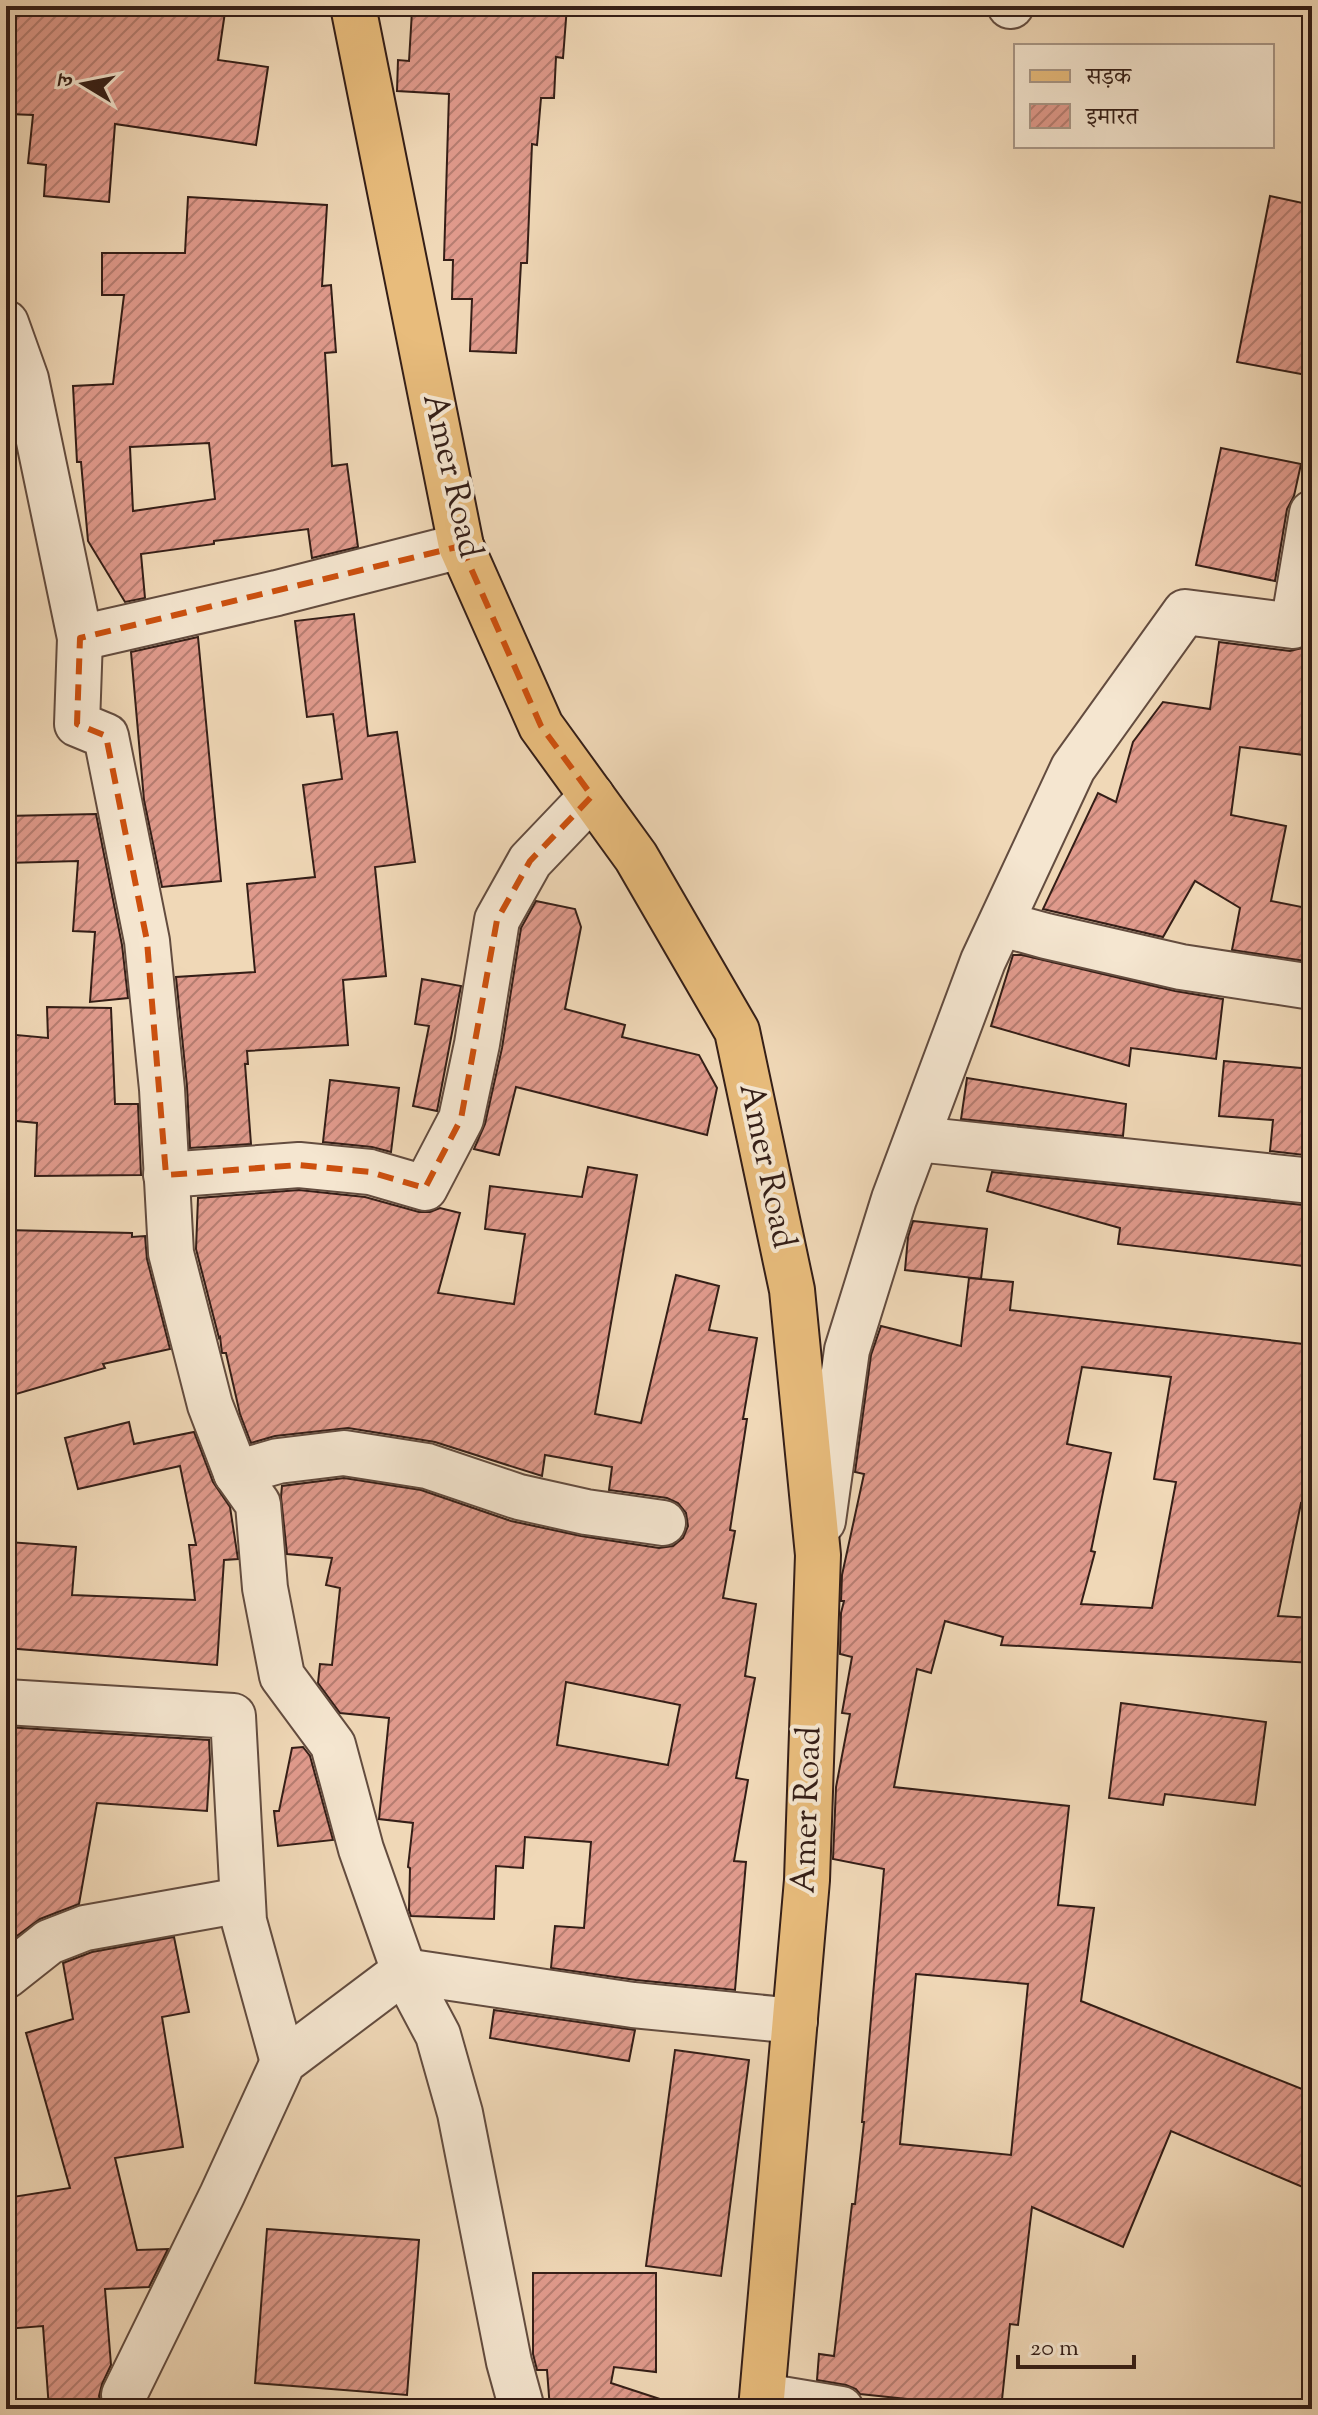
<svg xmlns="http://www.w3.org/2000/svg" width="1318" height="2415" viewBox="0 0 1318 2415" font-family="'Sorts Mill Goudy','Noto Serif Devanagari',serif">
<defs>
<pattern id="building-hatch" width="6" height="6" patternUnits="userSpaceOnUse" patternTransform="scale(2)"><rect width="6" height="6" fill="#e09a8c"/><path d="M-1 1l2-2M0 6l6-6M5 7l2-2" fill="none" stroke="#b67d71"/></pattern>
</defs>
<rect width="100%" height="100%" fill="#f0d8b7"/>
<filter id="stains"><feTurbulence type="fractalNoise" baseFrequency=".0025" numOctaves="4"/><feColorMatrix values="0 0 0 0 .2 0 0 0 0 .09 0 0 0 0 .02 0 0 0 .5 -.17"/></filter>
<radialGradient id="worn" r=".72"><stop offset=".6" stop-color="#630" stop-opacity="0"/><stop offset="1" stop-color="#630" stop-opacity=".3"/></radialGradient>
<g fill="url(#building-hatch)" stroke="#341e17" stroke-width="2" fill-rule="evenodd">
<path d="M 17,6 L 182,6 L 225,12 L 218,60 L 268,67 L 256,145 L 115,124 L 109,202 L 44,196 L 46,165 L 28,163 L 33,115 L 9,114 Z"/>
<path d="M 448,6 L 567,6 L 563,58 L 556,57 L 554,98 L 541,98 L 537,145 L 532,144 L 527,263 L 521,263 L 516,353 L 470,351 L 472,299 L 452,299 L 453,260 L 444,260 L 449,94 L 397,91 L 398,60 L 409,61 L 412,11 L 448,13 Z"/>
<path d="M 1270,196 L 1312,205 L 1312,376 L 1237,362 Z"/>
<path d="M 188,197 L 327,205 L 322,286 L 331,285 L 336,352 L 325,353 L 332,466 L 347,464 L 358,547 L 312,558 L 308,529 L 214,541 L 214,544 L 141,554 L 145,598 L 125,602 L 88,541 L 81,462 L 77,462 L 73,386 L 113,384 L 124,295 L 102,295 L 102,253 L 185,253 ZM 209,443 L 215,499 L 133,511 L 130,447 Z"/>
<path d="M 1221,448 L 1301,464 L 1294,496 L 1287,509 L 1275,581 L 1196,565 Z"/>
<path d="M 354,614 L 368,736 L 397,732 L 415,862 L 375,867 L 386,976 L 343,980 L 348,1045 L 247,1051 L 248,1064 L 245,1064 L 251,1144 L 190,1148 L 187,1086 L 176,977 L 255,972 L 247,884 L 315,877 L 303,785 L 342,779 L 333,714 L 307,717 L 295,621 Z"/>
<path d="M 198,637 L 221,881 L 162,887 L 144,800 L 131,652 Z"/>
<path d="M 1219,642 L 1290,651 L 1306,647 L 1304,664 L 1312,665 L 1312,756 L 1240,747 L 1231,815 L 1286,826 L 1271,901 L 1312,909 L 1312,962 L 1232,950 L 1240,908 L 1195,881 L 1163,937 L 1043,909 L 1098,793 L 1116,802 L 1133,742 L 1163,702 L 1210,709 Z"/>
<path d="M 96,814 L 122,945 L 128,998 L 90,1002 L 95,932 L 73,931 L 78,861 L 6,863 L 6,816 Z"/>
<path d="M 536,901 L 575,909 L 581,927 L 565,1009 L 625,1025 L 622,1037 L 699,1055 L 717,1088 L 707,1135 L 516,1087 L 499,1155 L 474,1149 L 485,1124 L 502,1048 L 521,928 Z"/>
<path d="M 1013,955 L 1022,955 L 1175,991 L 1223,999 L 1216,1059 L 1131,1048 L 1129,1066 L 991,1026 Z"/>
<path d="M 422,979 L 461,986 L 437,1111 L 413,1106 L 429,1026 L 415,1024 Z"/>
<path d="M 47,1007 L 111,1008 L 115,1104 L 138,1104 L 141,1175 L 35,1176 L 37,1123 L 6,1120 L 6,1034 L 48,1038 Z"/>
<path d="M 1224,1061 L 1312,1069 L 1304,1155 L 1270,1151 L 1273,1120 L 1219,1116 Z"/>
<path d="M 967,1078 L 1126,1104 L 1123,1136 L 961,1119 Z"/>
<path d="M 330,1080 L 399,1088 L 391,1152 L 372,1147 L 323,1142 Z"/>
<path d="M 588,1167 L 637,1175 L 595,1414 L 641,1423 L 676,1275 L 719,1286 L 709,1330 L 757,1338 L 743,1419 L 747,1419 L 730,1530 L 735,1531 L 723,1598 L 756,1604 L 745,1676 L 755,1678 L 736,1778 L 748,1780 L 734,1861 L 746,1862 L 735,1990 L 636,1980 L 551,1968 L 555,1926 L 584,1928 L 591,1842 L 525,1837 L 523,1868 L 496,1866 L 494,1919 L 411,1916 L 409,1910 L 410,1868 L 408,1867 L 413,1823 L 379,1819 L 389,1718 L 340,1713 L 318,1683 L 320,1664 L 332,1665 L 340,1588 L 326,1585 L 332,1558 L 287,1554 L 281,1497 L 282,1486 L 344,1478 L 421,1490 L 511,1521 L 581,1536 L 659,1548 L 673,1546 L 683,1538 L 688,1526 L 686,1513 L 678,1503 L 667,1498 L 609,1490 L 612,1467 L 545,1455 L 542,1476 L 435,1442 L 348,1428 L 275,1436 L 251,1443 L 240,1414 L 226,1353 L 222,1353 L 220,1337 L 219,1338 L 196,1249 L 198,1198 L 299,1190 L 365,1197 L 419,1212 L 430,1212 L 440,1208 L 460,1213 L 438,1293 L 514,1304 L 525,1234 L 485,1229 L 490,1186 L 582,1197 ZM 566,1682 L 680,1705 L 668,1765 L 557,1745 Z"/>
<path d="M 992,1172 L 1312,1206 L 1312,1267 L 1118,1244 L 1120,1228 L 987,1191 Z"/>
<path d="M 913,1221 L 987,1229 L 981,1279 L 905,1270 L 908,1237 Z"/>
<path d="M 6,1230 L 132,1233 L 132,1237 L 145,1236 L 147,1259 L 170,1349 L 103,1364 L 105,1368 L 6,1397 Z"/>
<path d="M 969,1278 L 1013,1282 L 1010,1310 L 1312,1345 L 1312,1467 L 1306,1504 L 1301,1503 L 1278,1616 L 1312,1618 L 1312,1663 L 1001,1645 L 1003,1637 L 945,1621 L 931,1673 L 917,1669 L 894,1787 L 1069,1806 L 1058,1905 L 1094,1908 L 1081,2001 L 1312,2093 L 1312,2191 L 1171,2131 L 1123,2247 L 1032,2207 L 1018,2325 L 1010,2324 L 1001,2409 L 860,2394 L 856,2389 L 846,2385 L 817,2380 L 819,2354 L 834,2356 L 852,2204 L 855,2204 L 864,2122 L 862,2122 L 884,1869 L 833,1859 L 836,1787 L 850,1714 L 842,1713 L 852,1657 L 840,1654 L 841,1613 L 844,1601 L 841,1601 L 842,1575 L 864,1474 L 855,1472 L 871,1355 L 881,1326 L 961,1346 ZM 1082,1367 L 1171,1377 L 1154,1479 L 1176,1482 L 1152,1608 L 1081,1604 L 1095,1552 L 1091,1551 L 1111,1453 L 1067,1444 ZM 916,1974 L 1028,1984 L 1011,2155 L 900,2144 Z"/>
<path d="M 129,1422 L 134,1444 L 194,1432 L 213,1482 L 230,1507 L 238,1559 L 224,1560 L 217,1665 L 6,1648 L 6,1580 L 9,1542 L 76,1547 L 72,1595 L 195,1600 L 189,1545 L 196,1545 L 180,1466 L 78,1489 L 65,1438 Z"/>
<path d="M 1121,1703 L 1266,1722 L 1255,1805 L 1165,1794 L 1163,1805 L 1109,1798 Z"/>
<path d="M 6,1727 L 209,1740 L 210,1761 L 207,1811 L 97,1803 L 79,1904 L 40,1919 L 6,1944 Z"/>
<path d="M 303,1747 L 310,1756 L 333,1840 L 278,1846 L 274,1811 L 279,1811 L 292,1748 Z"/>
<path d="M 174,1937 L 189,2012 L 162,2017 L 183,2147 L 115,2158 L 137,2250 L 168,2249 L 149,2287 L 105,2289 L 111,2365 L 102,2384 L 99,2396 L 103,2409 L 49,2409 L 43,2326 L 6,2329 L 6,2198 L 70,2188 L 26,2033 L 73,2019 L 63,1963 L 92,1952 Z"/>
<path d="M 494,2010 L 635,2030 L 629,2061 L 490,2038 Z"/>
<path d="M 675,2050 L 749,2060 L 721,2276 L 646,2266 Z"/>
<path d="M 267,2229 L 419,2240 L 407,2395 L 255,2383 Z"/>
<path d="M 533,2273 L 656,2273 L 656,2372 L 614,2367 L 611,2383 L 672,2403 L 671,2409 L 550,2409 L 547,2370 L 537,2370 L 533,2354 Z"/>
</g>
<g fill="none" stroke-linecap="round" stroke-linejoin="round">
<defs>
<g id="minor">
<path d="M 1010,6 L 1011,6"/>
<path d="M 6,323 L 26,379 L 80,638 L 77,724 L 106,736 L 147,941 L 162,1089 L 171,1253 L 210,1405 L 236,1473 L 258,1504 L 265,1588 L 282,1676 L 333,1745 L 361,1849 L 404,1971 L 438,2035 L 460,2113 L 509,2362 L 522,2409"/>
<path d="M 80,638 L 277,593 L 461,546"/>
<path d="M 1002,924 L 1046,936 L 1181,967 L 1312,987"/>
<path d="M 917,1139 L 1312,1181"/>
<path d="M 166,1175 L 299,1165 L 370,1172 L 425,1188 L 461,1119 L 477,1044 L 497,920 L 530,861 L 592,796"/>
<path d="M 236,1473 L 278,1461 L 344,1453 L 427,1466 L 519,1497 L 586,1512 L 663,1523"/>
<path d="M 823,1521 L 847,1350 L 894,1199 L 983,961 L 1073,768 L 1185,612 L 1293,626 L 1312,513"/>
<path d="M 6,1702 L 233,1716 L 244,1921 L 283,2062"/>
<path d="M 6,1976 L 49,1942 L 85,1928 L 242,1900"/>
<path d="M 124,2395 L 222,2195 L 283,2062 L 404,1971 L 633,2005 L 795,2021"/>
<path d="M 763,2396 L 841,2409"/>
</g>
<path id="major" d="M 353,6 L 461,546 L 541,726 L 636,857 L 737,1031 L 792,1290 L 818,1555 L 807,1880 L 761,2409"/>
</defs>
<use href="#minor" stroke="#634c3f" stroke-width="48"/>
<use href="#major" stroke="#341e17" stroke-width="48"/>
<use href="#minor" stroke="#f5e6d0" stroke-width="44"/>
<use href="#major" stroke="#e8bc7c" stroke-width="44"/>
</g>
<path fill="none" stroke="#cd500e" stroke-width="6" stroke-dasharray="16 10" stroke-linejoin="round" d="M 461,546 L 541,726 L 592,796 L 530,861 L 497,920 L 461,1119 L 425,1188 L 370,1172 L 299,1165 L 166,1175 L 147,941 L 106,736 L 77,724 L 80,638 Z"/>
<g text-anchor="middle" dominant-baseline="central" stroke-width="8" stroke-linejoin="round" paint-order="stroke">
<g font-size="34" fill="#341e17" stroke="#f5e6d0">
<text transform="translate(451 476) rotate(77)">Amer Road</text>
<text transform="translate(766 1166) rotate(78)">Amer Road</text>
<text transform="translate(808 1810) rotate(-88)">Amer Road</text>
</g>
</g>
<rect width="1318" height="2415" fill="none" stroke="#f0d8b7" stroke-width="32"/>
<rect x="8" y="8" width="1302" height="2399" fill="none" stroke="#341e17" stroke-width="4"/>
<rect x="16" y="16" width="1286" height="2383" fill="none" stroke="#341e17" stroke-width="2"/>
<rect x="1014" y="44" width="260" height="104" fill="#f5e6d0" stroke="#a89686" stroke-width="2"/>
<rect x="1030" y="70" width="40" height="12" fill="#e8bc7c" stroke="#a89686" stroke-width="2"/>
<text x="1086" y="84" font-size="24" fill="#341e17">सड़क</text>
<rect x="1030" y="104" width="40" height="24" fill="url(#building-hatch)" stroke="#a89686" stroke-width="2"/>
<text x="1086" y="124" font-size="24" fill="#341e17">इमारत</text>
<g transform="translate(84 84) rotate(280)" stroke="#f5e6d0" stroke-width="6" paint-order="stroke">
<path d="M0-6L14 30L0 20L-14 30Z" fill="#341e17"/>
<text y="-12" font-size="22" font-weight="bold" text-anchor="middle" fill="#341e17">उ</text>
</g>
<path d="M1018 2355v12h116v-12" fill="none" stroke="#341e17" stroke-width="4"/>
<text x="1030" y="2355" font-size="24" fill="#341e17" stroke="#f5e6d0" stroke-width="6" paint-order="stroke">20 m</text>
<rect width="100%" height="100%" filter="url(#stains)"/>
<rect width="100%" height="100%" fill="url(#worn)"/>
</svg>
